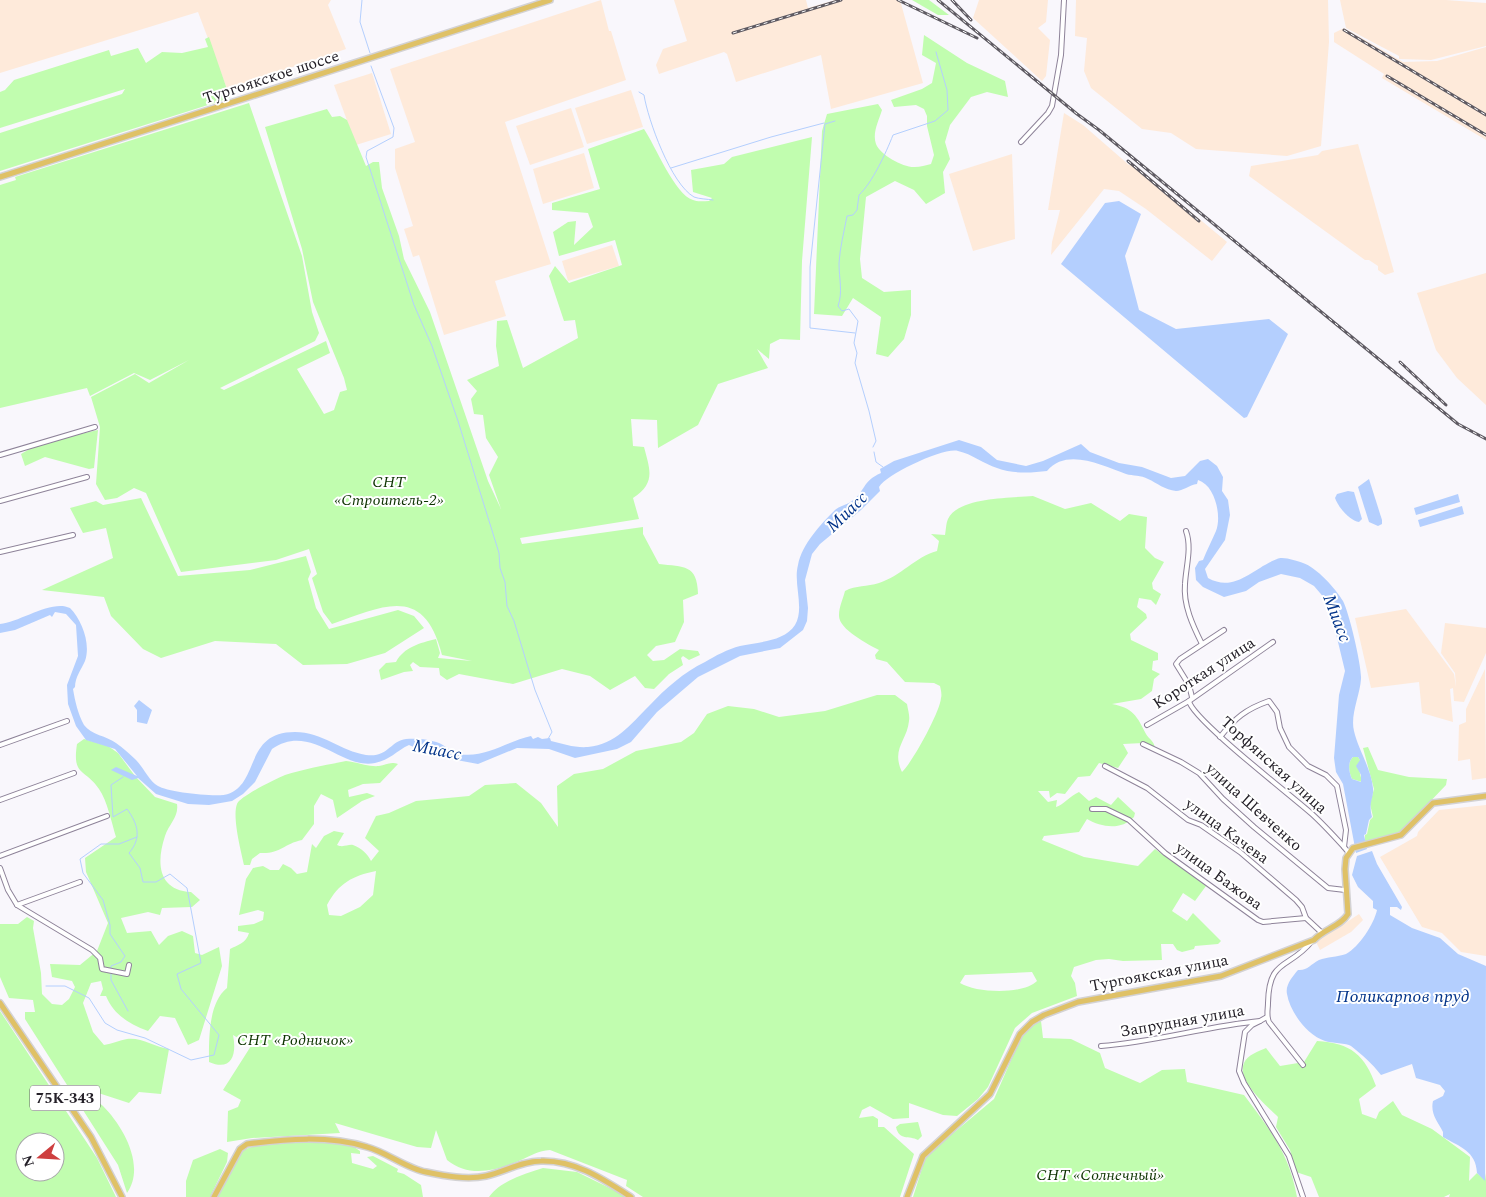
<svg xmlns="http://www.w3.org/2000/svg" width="1486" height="1197" viewBox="0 0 1486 1197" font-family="Spectral,serif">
<rect width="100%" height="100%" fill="#f9f7fc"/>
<g fill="#feeada">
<path d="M 0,0 L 331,0 L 328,5 L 346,49 L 227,89 L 198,12 L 0,73 Z"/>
<path d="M 601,0 L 609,31 L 611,31 L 626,80 L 505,122 L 551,264 L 495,281 L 506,316 L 444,335 L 420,258 L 419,255 L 413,257 L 404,229 L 413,226 L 395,168 L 395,149 L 415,142 L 390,69 Z"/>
<path d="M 674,0 L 806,0 L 808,8 L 835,0 L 900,0 L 923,83 L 831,109 L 821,55 L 736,82 L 727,54 L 724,52 L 659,74 L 656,65 L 663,49 L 687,41 Z"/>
<path d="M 979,0 L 1048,0 L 1046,22 L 1038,28 L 1050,40 L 1046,76 L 1042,81 L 973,18 Z"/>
<path d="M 1076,0 L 1328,0 L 1329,42 L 1321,146 L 1287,156 L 1196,149 L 1171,133 L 1142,129 L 1091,88 L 1084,71 L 1087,38 L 1075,36 Z"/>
<path d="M 1340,0 L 1446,0 L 1486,3 L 1486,46 L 1431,60 L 1399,59 L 1399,56 L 1346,28 Z"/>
<path d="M 1344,28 L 1403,62 L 1437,61 L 1486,47 L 1486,140 L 1382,78 L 1384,74 L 1334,42 L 1334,33 Z"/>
<path d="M 372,73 L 391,134 L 356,145 L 334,85 Z"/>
<path d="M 631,90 L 643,127 L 587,144 L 575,108 Z"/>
<path d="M 571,108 L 584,147 L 530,165 L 516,126 Z"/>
<path d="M 1064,113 L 1083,125 L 1129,165 L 1132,163 L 1227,242 L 1212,261 L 1146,209 L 1119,191 L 1104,189 L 1051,255 L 1052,242 L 1060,210 L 1048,210 Z"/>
<path d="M 1358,144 L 1394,272 L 1385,275 L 1378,270 L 1378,266 L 1369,260 L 1365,260 L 1249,176 L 1251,166 L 1318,155 L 1322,151 Z"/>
<path d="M 584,153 L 594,188 L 543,204 L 533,169 Z"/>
<path d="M 1012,154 L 1015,239 L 973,251 L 949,174 Z"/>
<path d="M 612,245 L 619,266 L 568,281 L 562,261 Z"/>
<path d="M 1486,273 L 1486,405 L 1457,378 L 1436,350 L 1417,293 Z"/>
<path d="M 1406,609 L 1454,674 L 1456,687 L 1455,673 L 1441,653 L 1445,623 L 1486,628 L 1486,653 L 1464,702 L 1454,701 L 1453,688 L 1450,689 L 1453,722 L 1422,713 L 1419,682 L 1371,688 L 1355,618 Z"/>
<path d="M 1485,669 L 1486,778 L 1472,780 L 1470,759 L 1458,761 L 1459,725 L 1466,722 L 1466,709 Z"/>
<path d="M 1486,805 L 1486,956 L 1461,952 L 1442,933 L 1422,927 L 1380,857 L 1417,836 L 1418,832 L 1439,810 Z"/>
<path d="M 1359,914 L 1363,920 L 1351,932 L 1320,950 L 1316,942 L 1321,934 L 1344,924 Z"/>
</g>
<g fill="#c1fdaf" fill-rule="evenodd">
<path d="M 912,0 L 929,0 L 949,15 L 938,15 Z"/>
<path d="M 924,35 L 967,63 L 1005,81 L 1008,97 L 987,92 L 971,97 L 950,125 L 945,142 L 950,159 L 943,172 L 945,193 L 926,204 L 914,190 L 895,181 L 866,197 L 860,259 L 862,278 L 884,292 L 911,290 L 911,315 L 904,339 L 888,357 L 876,354 L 881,317 L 853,298 L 842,316 L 814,314 L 822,131 L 827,114 L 878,104 L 882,110 C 879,120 872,133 876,144 C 880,155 904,168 915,167 C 920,167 926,165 931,164 L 934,155 L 927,126 L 927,116 L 924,109 L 916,105 L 894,107 L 891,100 L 922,89 L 932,83 L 936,63 L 922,55 Z"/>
<path d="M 209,37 L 230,98 L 0,171 L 0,133 L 122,94 L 125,89 L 0,128 L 0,92 L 5,90 L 14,80 L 109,50 L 111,56 L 138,48 L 146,63 L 162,52 L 182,53 L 208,47 L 205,39 Z"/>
<path d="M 249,103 L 302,256 L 312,312 L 319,333 L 315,341 L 220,388 L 224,390 L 326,341 L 330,353 L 297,369 L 324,414 L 334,410 L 340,392 L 347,390 L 344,378 L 313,302 L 302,249 L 265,127 L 327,109 L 332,117 L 340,116 L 347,120 L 366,166 L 373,162 L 379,162 L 382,188 L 399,236 L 404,259 L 430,312 L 488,481 L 501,509 L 489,475 L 498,457 L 486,438 L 483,415 L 474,414 L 471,399 L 477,391 L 467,380 L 499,366 L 496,346 L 497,321 L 507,320 L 523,368 L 578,338 L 575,320 L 564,321 L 549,276 L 555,266 L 569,283 L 622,265 L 615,240 L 559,256 L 553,232 L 568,222 L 576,221 L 574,245 L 593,227 L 588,213 L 552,210 L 552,203 L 600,189 L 588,149 L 644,129 C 655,145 675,195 693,200 C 697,202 704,201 709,201 L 712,198 L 693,192 L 691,170 L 724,164 L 732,157 L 812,137 L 802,261 L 800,340 L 780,339 L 770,344 L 769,359 L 757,349 L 768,368 L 718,384 L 698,425 L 658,448 L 657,420 L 631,419 L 633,446 L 644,447 C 650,470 656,483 633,498 L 639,519 L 520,538 L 522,544 L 643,527 L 643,534 L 659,564 C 684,567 697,564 698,594 L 683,600 L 684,622 L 675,642 L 656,646 L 647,655 L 653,661 L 664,660 L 680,649 L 698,651 L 700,655 L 689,660 L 683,656 L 681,658 L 683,665 L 669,674 L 654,689 L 645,688 L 635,676 L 610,690 L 590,676 L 562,669 L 513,684 L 459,674 L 447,680 L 440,675 L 439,668 L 420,667 L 413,662 L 410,665 L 413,671 L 404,672 L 381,680 L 379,670 L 386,663 L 396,662 C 404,647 420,643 436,639 L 440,653 L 438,658 L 472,661 L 442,655 C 424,584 384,606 332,624 L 323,612 L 312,578 L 317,574 L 309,549 L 276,560 L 181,572 L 146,493 L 134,488 L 117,498 L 105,500 L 96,484 L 100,427 L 91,397 L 135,374 L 149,383 L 189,360 L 150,380 L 134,373 L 90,396 L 87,388 L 0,408 L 0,185 L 16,180 L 15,177 Z"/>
<path d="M 98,430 L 94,468 L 89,469 L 45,457 L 25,466 L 21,454 L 40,443 Z"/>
<path d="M 1033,496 L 1065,509 L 1091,503 L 1120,521 L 1129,514 L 1147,517 L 1145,548 L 1155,558 L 1164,562 L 1152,583 L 1153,589 L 1161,594 L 1156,605 L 1151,600 L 1139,598 L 1137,607 L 1146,614 L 1147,618 L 1130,634 L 1131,640 L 1158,653 L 1158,660 L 1153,661 L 1152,670 L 1160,674 L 1154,679 L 1152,691 L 1141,699 L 1112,704 C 1133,708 1137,716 1146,734 C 1149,739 1153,740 1155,747 L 1143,743 L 1123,744 L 1128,753 L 1118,768 L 1099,763 L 1090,776 L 1078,777 L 1065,794 L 1057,793 L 1050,798 L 1049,791 L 1038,791 L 1048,802 L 1057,800 L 1056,807 C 1063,805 1070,796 1079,792 L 1089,801 L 1096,797 L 1111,805 L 1118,797 L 1135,813 L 1134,817 C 1121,831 1101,827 1087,819 L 1079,832 L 1044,836 L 1042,840 L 1084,857 L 1138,866 L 1155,849 L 1206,886 L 1195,901 L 1183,893 L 1172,911 L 1187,921 L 1193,913 L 1221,941 L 1218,944 L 1195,946 L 1194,949 L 1182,952 L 1177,950 L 1173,944 L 1161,944 L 1162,960 L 1123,961 L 1109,959 L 1096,960 L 1074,967 L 1071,976 L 1075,983 L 1077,996 L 1032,1013 L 1015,1028 L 988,1087 L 978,1099 L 957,1116 L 943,1115 L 909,1103 L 909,1118 L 893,1119 L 870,1106 L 862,1110 L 859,1118 L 873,1116 L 878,1119 L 878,1127 L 884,1127 L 914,1154 L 900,1197 L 643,1197 L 626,1186 L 627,1180 L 550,1150 C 538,1151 532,1155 521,1160 C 496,1171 469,1178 447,1160 L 436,1130 L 431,1148 L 417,1147 L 335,1123 L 340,1133 L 252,1138 L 227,1142 L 228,1111 L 238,1107 L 241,1100 L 223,1090 L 251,1046 L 233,1035 C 237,1054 232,1072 209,1062 C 209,1040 208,1003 227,988 L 230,949 C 238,945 246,943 249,933 L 238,931 L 238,926 L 254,924 L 263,920 L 264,912 L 258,910 L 239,915 L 246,879 L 253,868 L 263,866 L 270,870 L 279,870 L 283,864 L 291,868 L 297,874 L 307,872 L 312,844 L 316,848 L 324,836 L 334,831 L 344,833 L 337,845 C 343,848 348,844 353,845 C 361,848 368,854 371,861 L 379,851 L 365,838 L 376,816 L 389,813 L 416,801 L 469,796 L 485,785 L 516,783 L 541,803 L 558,827 L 557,786 L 574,774 L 603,769 L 636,751 L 681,742 L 694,733 L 707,714 L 728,706 L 754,709 L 779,717 L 825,711 L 877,695 L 895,695 L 907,704 C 908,710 910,716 909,721 C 907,741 891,749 902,772 C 912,763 940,712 941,698 C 942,695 941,690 940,686 L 934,683 L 905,682 L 887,662 L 876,659 L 875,655 L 879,650 C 868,644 838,629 839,615 C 839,607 843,599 845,591 C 856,585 867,587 879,583 C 901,576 915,557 937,551 L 939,541 L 931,534 L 945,535 C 946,530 946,523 948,519 C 958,497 1012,498 1033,496 ZM 376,871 L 373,895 L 360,907 L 341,916 L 329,915 L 327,905 C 339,883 352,876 376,871 ZM 1032,972 L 1037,981 C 1023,995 976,993 960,983 L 965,975 Z"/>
<path d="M 141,498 L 178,576 L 250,570 L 306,556 L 311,572 L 308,579 L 316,608 L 329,629 L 398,610 L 414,616 L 424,628 L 385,653 L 347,664 L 303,665 L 276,644 L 215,641 L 161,658 L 143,649 L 111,616 L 104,597 L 42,590 L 113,558 L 106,528 L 83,533 L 70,508 L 96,501 L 103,505 Z"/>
<path d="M 84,739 L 108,746 L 118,753 L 135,776 L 155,797 L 177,804 C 179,817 169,824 165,836 C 156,863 158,890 191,892 L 200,900 L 192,907 L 162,908 L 160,915 L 148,912 L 121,918 L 127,933 L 151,931 L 159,945 L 168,936 L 182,931 L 193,936 L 195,953 L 202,955 L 219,947 L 222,966 L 199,1040 L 188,1045 L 175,1018 L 160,1016 L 148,1031 C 129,1024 114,1015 106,996 L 100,996 L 103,989 L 101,981 L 91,983 L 83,1003 L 93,1032 L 104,1045 C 112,1044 120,1040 127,1039 C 141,1037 155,1047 169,1049 L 161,1094 L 139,1092 L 129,1103 L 83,1088 C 89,1095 96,1100 103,1106 C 123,1126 146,1166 127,1193 L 118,1165 L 25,1019 L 25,1012 L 35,1012 L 33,1000 L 9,998 L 0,977 L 0,924 L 18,924 L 27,917 L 34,921 L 33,928 L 41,973 L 42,994 L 52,1004 L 62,1005 L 69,999 L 75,987 L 72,981 L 52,977 L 50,964 L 80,965 L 97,951 L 108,923 L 86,872 L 85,858 L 116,837 C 112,824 107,800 99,789 C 85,768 72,777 77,744 Z"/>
<path d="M 1368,747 L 1378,770 L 1409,777 L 1447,779 L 1446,785 L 1400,833 L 1365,843 L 1365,835 L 1367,834 L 1370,820 L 1373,817 L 1370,804 L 1374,789 L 1363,748 Z"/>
<path d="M 1353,757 L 1358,757 L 1360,760 L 1359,769 L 1362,782 L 1352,779 C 1349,772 1347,763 1353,757 Z"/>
<path d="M 346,761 C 357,762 368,767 379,766 C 386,765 390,761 398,764 L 380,783 L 363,784 L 348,790 L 349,797 L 367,793 L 375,796 L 362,801 L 337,818 L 333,800 L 321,794 L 314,806 L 314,824 L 302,840 C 283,844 281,854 260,853 L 252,859 L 250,865 L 244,865 C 241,851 232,817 237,804 C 239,797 277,778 285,775 C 304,769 326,765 346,761 Z"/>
<path d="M 0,1011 L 97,1158 L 116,1197 L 0,1197 ZM 25,1142 L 55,1142 L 55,1172 L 25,1172 Z"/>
<path d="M 1041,1021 L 1043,1038 L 1071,1039 L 1100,1053 L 1105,1068 L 1140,1083 L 1162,1070 L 1185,1069 L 1187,1082 L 1244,1095 C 1270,1130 1289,1152 1297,1197 L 913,1197 L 926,1156 L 994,1099 L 1020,1040 L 1030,1027 Z"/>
<path d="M 1317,1041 C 1351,1043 1365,1055 1376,1086 L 1359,1099 L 1362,1114 L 1376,1119 L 1379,1112 L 1393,1101 L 1402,1115 L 1432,1129 L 1470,1157 L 1469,1181 L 1477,1173 L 1485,1180 L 1486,1173 L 1486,1197 L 1449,1197 L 1450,1194 L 1444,1197 L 1319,1197 L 1311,1177 L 1296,1172 L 1290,1150 L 1276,1127 L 1278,1117 C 1267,1106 1236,1080 1244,1063 C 1247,1055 1259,1051 1266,1048 L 1280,1066 L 1304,1062 Z"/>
<path d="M 918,1122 L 922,1136 L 918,1140 C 909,1135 899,1141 896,1127 L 900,1124 Z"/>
<path d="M 324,1142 L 351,1145 L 360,1151 L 360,1154 L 351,1153 L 352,1163 L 373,1169 L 377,1166 L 367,1157 L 373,1156 L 398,1169 L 397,1172 L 404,1174 L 421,1185 L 423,1197 L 217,1197 C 224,1184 231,1164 241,1153 C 256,1138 304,1143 324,1142 Z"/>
<path d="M 220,1149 L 228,1153 L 227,1162 L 210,1197 L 186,1197 L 186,1181 L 193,1160 Z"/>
<path d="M 543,1168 L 577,1172 L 628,1197 L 489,1197 C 500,1181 524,1174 543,1168 Z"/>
</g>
<g fill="#b4cffe" fill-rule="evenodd">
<path d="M 1119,201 L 1141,214 L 1125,256 L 1139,310 L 1176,329 L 1269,319 L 1288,334 L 1247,417 L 1244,418 L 1061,264 L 1105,203 Z"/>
<path d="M 959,440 L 981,447 L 997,460 L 1026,466 L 1043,461 L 1081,444 L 1090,452 L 1119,463 L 1142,467 L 1171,478 L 1185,476 L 1200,461 L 1208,459 L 1217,466 L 1223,477 L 1222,491 L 1228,500 L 1230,515 L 1225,540 L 1205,569 L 1208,578 C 1235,593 1253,568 1277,559 C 1283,556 1297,561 1303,563 C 1316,567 1336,589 1343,601 C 1349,612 1362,667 1361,679 C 1360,695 1350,715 1354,731 C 1358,749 1371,768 1373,788 C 1374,799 1368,801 1372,817 L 1369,820 L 1366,834 L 1364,835 L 1367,849 L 1356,853 L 1343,784 L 1336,772 L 1334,758 L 1339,695 L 1345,671 L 1331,613 L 1326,600 L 1314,586 L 1300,578 L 1281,574 L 1259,582 L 1246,591 L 1224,597 L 1203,587 L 1196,580 L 1195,568 L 1199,561 L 1203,560 C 1207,550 1212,540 1216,531 C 1222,516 1215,485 1198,480 L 1197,484 C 1189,485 1183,491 1176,491 C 1165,490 1157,483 1148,479 C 1141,475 1133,476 1126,474 C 1103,466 1067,447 1047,471 C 1031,473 1013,474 997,468 C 984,464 972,454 958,451 C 944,447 887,474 879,487 L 880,491 L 861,510 L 820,544 L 812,554 L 805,580 L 808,608 L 807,621 L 803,630 L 780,648 L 740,656 L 698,677 L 657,712 L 631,742 L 617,749 L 575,758 L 549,749 L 517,748 L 478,764 L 435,756 L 409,745 C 396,751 390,760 375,763 C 342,770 310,722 272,749 L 255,782 L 243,794 L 232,801 L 209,805 L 188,804 L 156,794 L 138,778 L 132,780 L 111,770 L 116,767 L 137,776 L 115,749 L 86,740 L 76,726 L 68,704 L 67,685 L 78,656 L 76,625 L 66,614 L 55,612 L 52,617 L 50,615 L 15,630 L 0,633 L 0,624 C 20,622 52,599 70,608 C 82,620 91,644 85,661 C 81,670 75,677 75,687 L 73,689 C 75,701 78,714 84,725 C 91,735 107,736 116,743 C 123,748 131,755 136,760 C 144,768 149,781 158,786 C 167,792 219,798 228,794 C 260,783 244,732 295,732 C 322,732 341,751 366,755 C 388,758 390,741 406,739 C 415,738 430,739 439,743 C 446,746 451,752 459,754 C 484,759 508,741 531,736 L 533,739 L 538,737 L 542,739 L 550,738 L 551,741 C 563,744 575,748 588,747 C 616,744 630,725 649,706 C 665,689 684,672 705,662 C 715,656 728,649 740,646 C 757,642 784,642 795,625 C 805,608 793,584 798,565 C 802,544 821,524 835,510 C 839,506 847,505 852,501 C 865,492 862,481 881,473 L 880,469 L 894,461 ZM 1353,757 L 1358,757 L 1360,760 L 1356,766 L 1361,775 L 1361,782 L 1352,779 C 1349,772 1347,763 1353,757 Z"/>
<path d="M 1369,479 L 1382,520 L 1382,524 L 1378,526 L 1369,522 L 1358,487 Z"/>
<path d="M 1348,491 L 1354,492 L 1362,519 L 1359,522 C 1350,521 1338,507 1335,498 L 1337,494 Z"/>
<path d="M 1458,494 L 1460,502 L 1416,515 L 1414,508 Z"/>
<path d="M 1462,506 L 1464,514 L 1420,527 L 1418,520 Z"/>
<path d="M 139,700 L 152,710 L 147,724 L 137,722 L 137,710 L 134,706 Z"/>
<path d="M 1372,851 L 1377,864 L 1402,907 L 1401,910 L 1397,907 L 1390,907 L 1390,915 L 1412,928 L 1440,938 L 1458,954 L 1486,966 L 1485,1181 L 1477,1173 C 1476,1151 1460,1147 1443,1137 L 1443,1132 C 1438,1122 1430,1114 1433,1101 L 1443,1096 L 1445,1091 L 1440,1085 L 1416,1078 L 1412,1064 L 1381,1075 C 1372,1063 1361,1054 1351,1046 C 1347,1043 1331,1043 1325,1041 C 1307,1035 1290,1012 1287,994 C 1285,985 1293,976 1298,970 C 1307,971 1311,964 1319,960 C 1327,957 1337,957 1346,954 C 1359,947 1374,924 1377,910 L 1373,908 L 1373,901 L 1358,887 L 1352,875 L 1357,856 Z"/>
</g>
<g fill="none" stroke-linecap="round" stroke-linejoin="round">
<g stroke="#b4cffe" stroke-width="1">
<path d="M 362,0 L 360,22 L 370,53"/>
<path d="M 371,66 L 394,128 L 393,137 L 367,151 L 366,157 L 414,305 L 432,346 L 458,421 L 499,553 L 500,568 L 505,582 L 507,606 L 514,621 L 535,690 L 552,732 L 548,739"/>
<path d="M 639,92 L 644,95 C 648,120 671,184 694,197 C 699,199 707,199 713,200"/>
<path d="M 835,121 L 825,124 L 810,267 L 810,328 L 855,333"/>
<path d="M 671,168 L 771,137 L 824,123"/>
<path d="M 873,447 L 876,441 L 869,411 L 855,363 L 857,353 L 854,343 L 858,321 L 849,309 L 842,311 L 838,306 C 843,292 839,279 839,263 C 840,247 844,232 847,216 L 853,215 L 857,210 L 859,195 C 872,183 886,153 893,135 L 935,121 L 948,110 L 947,90 L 936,52"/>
<path d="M 874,452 L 876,462 L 883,467"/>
<path d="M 111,969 L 111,966 L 121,962 L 125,956 L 110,934 L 110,925 L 103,900 L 83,873 L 80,859 L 101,844 L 119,844 L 137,837"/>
<path d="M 111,974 L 111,980 L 128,1011"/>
<path d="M 46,986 L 65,986 L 89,998 L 105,1023 L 117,1030 L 145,1038 L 191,1060 L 214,1055 L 219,1035 L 181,989 L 177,974 L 201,963 L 187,888 L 170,874 L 156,882 L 143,882 L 140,868 L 129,853 C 142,838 138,824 127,809 L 113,817 L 111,785 L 123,777"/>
</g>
<defs>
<g id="minor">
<path d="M 1021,142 L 1048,113 L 1052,106 L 1061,55 L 1064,0"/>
<path d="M 0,455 L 95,427"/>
<path d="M 0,501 L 87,477"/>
<path d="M 1186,531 C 1192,548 1186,566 1185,584 C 1183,605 1193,626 1202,644"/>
<path d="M 0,552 L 73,535"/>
<path d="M 1192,697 L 1189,685 L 1176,664 L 1180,659 L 1224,630"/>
<path d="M 1189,701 C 1192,719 1292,796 1312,814 C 1323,824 1334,836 1344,847"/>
<path d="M 1147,725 L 1189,701 L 1273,642"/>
<path d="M 1220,737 C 1235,718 1246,709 1269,701 L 1277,712 L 1280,728 L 1289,747 L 1308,766 L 1326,775 L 1337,786 L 1346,830 L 1344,847 L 1349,853"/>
<path d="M 1143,744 L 1181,762 L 1199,773 L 1223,799 L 1254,827 L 1328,888 L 1345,890"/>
<path d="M 0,745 L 67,721"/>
<path d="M 1105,766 L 1147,788 L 1188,820 L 1201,825 L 1240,852 L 1296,900 L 1302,907 L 1306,918 L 1321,932"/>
<path d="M 0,800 L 74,773"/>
<path d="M 1092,809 L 1106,809 L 1129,820 L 1165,853 L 1258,920 L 1263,922 L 1306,918"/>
<path d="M 0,856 L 107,816"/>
<path d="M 0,868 L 8,890 L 17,905 L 92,950 L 100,958 L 102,969 L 127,974 L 129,965"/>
<path d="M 17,905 L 80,882"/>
<path d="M 1260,1021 L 1252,1025 L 1245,1032 L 1239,1071 L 1244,1083 L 1289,1156 L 1303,1197"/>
<path d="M 1101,1046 C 1155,1042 1207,1026 1260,1021 L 1267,1017"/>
<path d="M 1303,1065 L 1269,1022 C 1266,1015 1268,1010 1268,1003 C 1269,957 1289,970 1312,941"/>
</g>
<g id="major">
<path d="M 0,177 L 550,0"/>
<path d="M 0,1003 L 91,1137 L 122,1197"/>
<path d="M 214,1197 L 240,1149 L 247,1144 C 286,1139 328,1135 367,1147 C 386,1152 408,1169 426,1172 C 445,1176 467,1180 486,1176 C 504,1172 522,1161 541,1161 C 575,1160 603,1179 631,1197"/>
<path d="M 907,1197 L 923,1156 L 990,1094 L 1020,1034 L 1032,1022 L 1044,1015 L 1078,1002 L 1221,976 L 1314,940 C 1324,929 1341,926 1348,914 L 1345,869 L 1346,858 L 1353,848 L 1401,835 L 1433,803 L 1486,796"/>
</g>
</defs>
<use href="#minor" stroke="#8e8399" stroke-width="6"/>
<use href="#major" stroke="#d3d2d4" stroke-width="8"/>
<use href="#minor" stroke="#fff" stroke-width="4"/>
<use href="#major" stroke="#dfc166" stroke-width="5"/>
<defs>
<g id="rail">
<path d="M 898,0 L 977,38"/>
<path d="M 938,0 L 1077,114 L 1099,130 L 1458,424 L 1486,439"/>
<path d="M 952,0 L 971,20"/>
<path d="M 1344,30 L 1486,115"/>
<path d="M 733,33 L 841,0"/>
<path d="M 1387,76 L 1486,135"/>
<path d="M 1128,161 L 1199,221"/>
<path d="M 1400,362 L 1446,405"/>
</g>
</defs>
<use href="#rail" stroke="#5e5a62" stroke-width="3"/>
<use href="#rail" stroke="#fff" stroke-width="1" stroke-dasharray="4" stroke-linecap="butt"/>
</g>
<g text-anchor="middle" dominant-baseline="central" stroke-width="4" stroke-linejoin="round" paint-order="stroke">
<rect fill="#fff" stroke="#666368" stroke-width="1" x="30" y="1085.5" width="70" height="25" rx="4"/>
<g font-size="15" font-weight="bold" fill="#242028">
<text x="65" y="1098">75К-343</text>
</g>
<g font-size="16" fill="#242028" stroke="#fff">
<text transform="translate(271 77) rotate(-18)">Тургоякское шоссе</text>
<text transform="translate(1204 673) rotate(-33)">Короткая улица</text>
<text transform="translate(1274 765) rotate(42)">Торфянская улица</text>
<text transform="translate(1254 807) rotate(42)">улица Шевченко</text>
<text transform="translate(1227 831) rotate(36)">улица Качева</text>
<text transform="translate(1219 876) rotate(36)">улица Бажова</text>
<text transform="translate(1159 973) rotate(-11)">Тургоякская улица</text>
<text transform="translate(1182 1021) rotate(-10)">Запрудная улица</text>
</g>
<g font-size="16" font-style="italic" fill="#0d3300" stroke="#fff">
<text x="389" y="482">СНТ<tspan x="389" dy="18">«Строитель-2»</tspan></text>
<text x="295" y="1040">СНТ «Родничок»</text>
<text x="1100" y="1175">СНТ «Солнечный»</text>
</g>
<g font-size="18" font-style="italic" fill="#04358a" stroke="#fff">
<text transform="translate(847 512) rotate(-44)">Миасс</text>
<text transform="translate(1337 618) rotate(69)">Миасс</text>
<text transform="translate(437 750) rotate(11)">Миасс</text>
<text x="1403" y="996">Поликарпов пруд</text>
</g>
</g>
<g transform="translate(40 1157) rotate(252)"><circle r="24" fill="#ffffff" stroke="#a7a6a9"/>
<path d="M0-4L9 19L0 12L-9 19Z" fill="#ce3f3f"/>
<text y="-8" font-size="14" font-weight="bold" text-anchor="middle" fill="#242028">N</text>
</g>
</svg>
